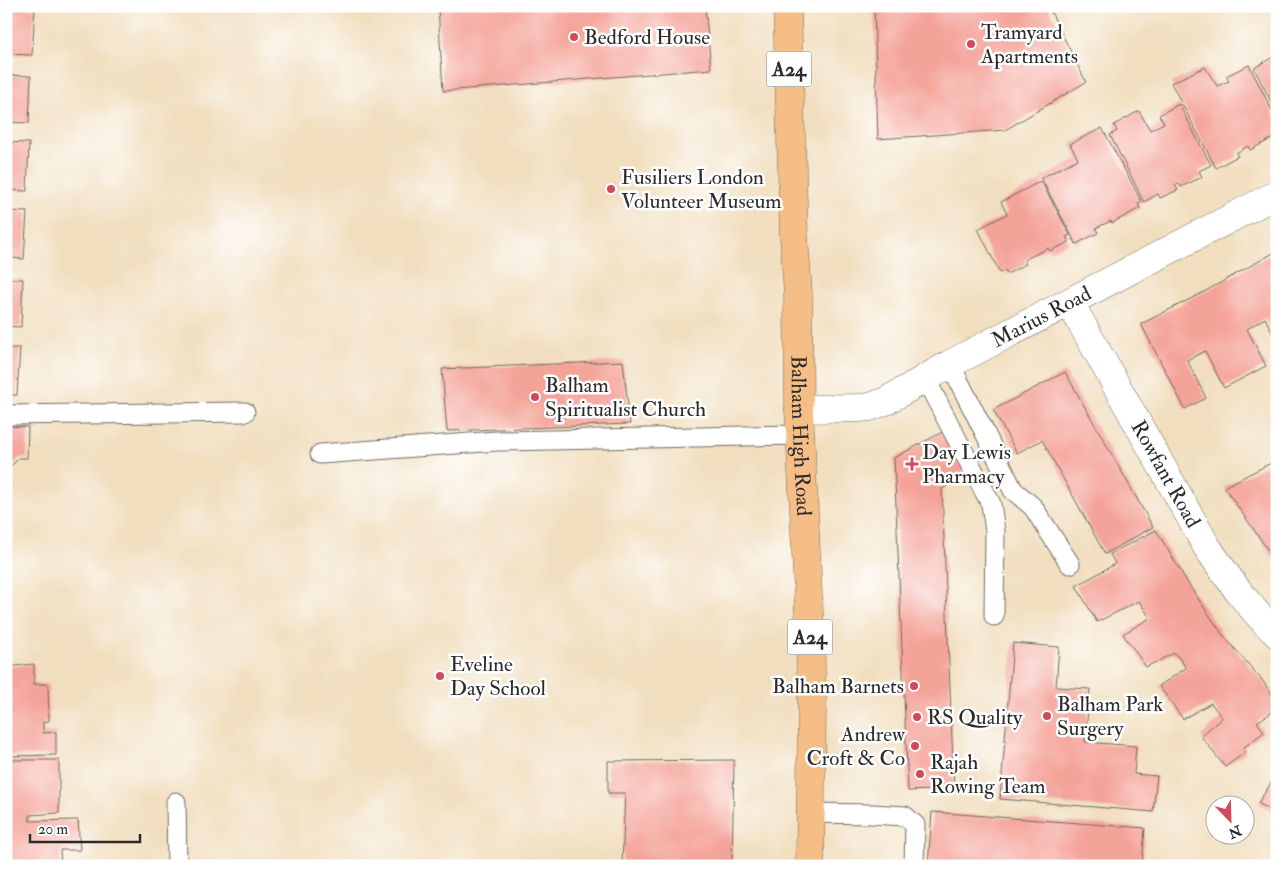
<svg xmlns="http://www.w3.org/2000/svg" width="1283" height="872" viewBox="0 0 1283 872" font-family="'IM FELL Double Pica',serif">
<rect width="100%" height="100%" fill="#fff"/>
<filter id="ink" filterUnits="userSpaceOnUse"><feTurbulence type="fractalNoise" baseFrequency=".02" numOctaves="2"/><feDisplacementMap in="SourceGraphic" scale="10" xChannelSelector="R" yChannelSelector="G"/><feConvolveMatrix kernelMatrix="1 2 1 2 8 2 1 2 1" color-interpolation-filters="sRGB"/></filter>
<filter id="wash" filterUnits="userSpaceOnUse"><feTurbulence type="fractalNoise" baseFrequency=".0096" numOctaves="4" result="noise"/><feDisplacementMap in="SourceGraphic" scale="20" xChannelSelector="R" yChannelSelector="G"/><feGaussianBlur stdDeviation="1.12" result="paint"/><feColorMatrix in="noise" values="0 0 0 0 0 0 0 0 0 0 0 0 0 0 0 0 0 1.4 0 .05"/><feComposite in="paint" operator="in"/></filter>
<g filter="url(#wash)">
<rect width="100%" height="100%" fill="#f1debe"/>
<g id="blocks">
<g fill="#f4a398">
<path d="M 438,6 L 705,6 L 711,69 L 443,91 Z"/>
<path d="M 874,6 L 1048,6 L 1086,82 L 1005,130 L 878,139 Z"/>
<path d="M 6,7 L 35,8 L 32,55 L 6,54 Z"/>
<path d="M 1275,56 L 1277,60 L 1277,113 L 1254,68 Z"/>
<path d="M 1249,65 L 1277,120 L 1277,136 L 1250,150 L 1248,146 L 1236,153 L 1238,156 L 1216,168 L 1171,83 L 1205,67 L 1217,86 L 1229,81 L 1226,76 Z"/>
<path d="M 6,75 L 31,76 L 29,123 L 6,122 Z"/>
<path d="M 1179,104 L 1211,165 L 1199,171 L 1202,177 L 1181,187 L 1179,184 L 1175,185 L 1178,190 L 1160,198 L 1158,194 L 1144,202 L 1110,135 L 1117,131 L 1114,125 L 1139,111 L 1150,130 L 1164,123 L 1159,115 Z"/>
<path d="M 1102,128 L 1142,202 L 1138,204 L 1140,208 L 1112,223 L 1111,221 L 1096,228 L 1098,233 L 1076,244 L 1041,178 L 1078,159 L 1070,144 Z"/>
<path d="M 6,142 L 29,143 L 27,191 L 6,190 Z"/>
<path d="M 1041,181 L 1070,235 L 1066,237 L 1069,242 L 1050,251 L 1048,248 L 1024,260 L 1026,264 L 1007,274 L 1005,270 L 1000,273 L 978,229 L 1007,214 L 1001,202 Z"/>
<path d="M 6,211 L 27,212 L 24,259 L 6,258 Z"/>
<path d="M 1277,251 L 1277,342 L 1265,318 L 1247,329 L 1266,366 L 1224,388 L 1205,351 L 1187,360 L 1206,398 L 1185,409 L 1141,324 L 1202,293 Z"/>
<path d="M 6,279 L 23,279 L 21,327 L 6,326 Z"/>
<path d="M 6,348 L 20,348 L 17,395 L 6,395 Z"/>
<path d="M 623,361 L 630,424 L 447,431 L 442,369 Z"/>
<path d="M 1065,372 L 1153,527 L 1105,554 L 1042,440 L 1017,453 L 993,410 Z"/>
<path d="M 6,426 L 28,427 L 27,458 L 19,458 L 6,471 Z"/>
<path d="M 948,429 L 970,473 L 942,489 L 954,789 L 908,791 L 894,458 Z"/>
<path d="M 1277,460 L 1277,563 L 1224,487 Z"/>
<path d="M 1156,530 L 1189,585 L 1222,634 L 1262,680 L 1277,701 L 1277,709 L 1257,722 L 1264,732 L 1243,748 L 1246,752 L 1225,767 L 1201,736 L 1222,718 L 1217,711 L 1211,703 L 1183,719 L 1159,686 L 1186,668 L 1181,660 L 1174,653 L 1146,667 L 1123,634 L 1150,618 L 1139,601 L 1097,622 L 1076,586 L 1115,564 L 1110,554 Z"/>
<path d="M 1013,643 L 1059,647 L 1056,687 L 1090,689 L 1085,742 L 1136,746 L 1134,774 L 1157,776 L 1153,812 L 1000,799 Z"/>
<path d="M 34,664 L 34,684 L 48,684 L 49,721 L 43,722 L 43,733 L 56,732 L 56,755 L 6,756 L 6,667 Z"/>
<path d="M 6,760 L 59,760 L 59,813 L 30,815 L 30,821 L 78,820 L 80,850 L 60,850 L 61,866 L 6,866 Z"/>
<path d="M 734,760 L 732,866 L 622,866 L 625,793 L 608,793 L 608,761 Z"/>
<path d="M 1277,774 L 1277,814 L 1258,803 Z"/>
<path d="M 932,812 L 1145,828 L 1142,866 L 928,866 Z"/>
</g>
</g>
</g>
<g filter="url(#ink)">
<use href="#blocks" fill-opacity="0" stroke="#706a5e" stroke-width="1"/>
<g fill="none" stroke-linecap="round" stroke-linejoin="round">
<defs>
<g id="lane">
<path d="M 950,364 L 983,429 L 1013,490 L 1033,507 L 1070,564"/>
<path d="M 925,378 L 991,504 L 995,531 L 994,616"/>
<path d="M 6,415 L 245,412"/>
<path d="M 320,454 L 497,441 L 800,435"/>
<path d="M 176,802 L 177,866"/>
<path d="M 810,813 L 872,814 L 905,816 L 915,825 L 914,866"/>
</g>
<g id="street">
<path id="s1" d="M 1070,303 L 1207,547 C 1228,578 1249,608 1277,634"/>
<path id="s2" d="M 799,409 L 859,408 L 870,407 L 886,401 L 950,364 L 1277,194"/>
</g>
<g id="highway">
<path id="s3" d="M 787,6 L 794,237 L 798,294 L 799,409 L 810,634 L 812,702 L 810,866"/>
</g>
</defs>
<use href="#lane" stroke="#706a5e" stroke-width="21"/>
<use href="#street" stroke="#706a5e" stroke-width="29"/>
<use href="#highway" stroke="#706a5e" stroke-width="29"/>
<use href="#lane" stroke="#fff" stroke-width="19"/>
<use href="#street" stroke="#fff" stroke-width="28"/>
<use href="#highway" stroke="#f6be87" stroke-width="28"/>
</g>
</g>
<g fill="#d1495b" stroke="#fff" stroke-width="2">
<circle cx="574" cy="37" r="5"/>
<circle cx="971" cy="44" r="5"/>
<circle cx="611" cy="189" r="5"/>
<circle cx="535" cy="397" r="5"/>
<path d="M909.5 456.5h5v5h5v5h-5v5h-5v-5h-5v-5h5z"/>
<circle cx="440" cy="676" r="5"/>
<circle cx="914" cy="686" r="5"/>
<circle cx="1047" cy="716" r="5"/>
<circle cx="917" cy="717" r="5"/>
<circle cx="915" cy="746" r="5"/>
<circle cx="920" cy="774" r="5"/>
</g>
<g text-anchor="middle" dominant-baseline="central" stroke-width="5" stroke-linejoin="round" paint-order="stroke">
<g fill="#fff" stroke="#6b6b6b" stroke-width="1">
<rect x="766.5" y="51.5" width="45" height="35" rx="4"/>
<rect x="787.5" y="619.5" width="45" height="35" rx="4"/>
</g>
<g font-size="20" font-weight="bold" fill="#2b2b2b">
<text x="789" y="69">A24</text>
<text x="810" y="637">A24</text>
</g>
<g font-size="21" fill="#2b2b2b" stroke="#fff" text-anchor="start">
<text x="981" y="32">Tramyard<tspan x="981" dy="24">Apartments</tspan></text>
<text x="584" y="37">Bedford House</text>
<text x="621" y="177">Fusiliers London<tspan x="621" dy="24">Volunteer Museum</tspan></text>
<text x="545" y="385">Balham<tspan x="545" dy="24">Spiritualist Church</tspan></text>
<text x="922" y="452">Day Lewis<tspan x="922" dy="24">Pharmacy</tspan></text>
<text x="450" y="664">Eveline<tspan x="450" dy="24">Day School</tspan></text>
<text x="904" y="686" text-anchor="end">Balham Barnets</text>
<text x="1057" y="704">Balham Park<tspan x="1057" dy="24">Surgery</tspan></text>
<text x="927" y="717">RS Quality</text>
<text x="905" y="734" text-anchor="end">Andrew<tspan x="905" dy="24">Croft &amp; Co</tspan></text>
<text x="930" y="762">Rajah<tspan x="930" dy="24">Rowing Team</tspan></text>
</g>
<g font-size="21" fill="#2b2b2b" stroke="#fff">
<text stroke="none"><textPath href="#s2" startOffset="265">Marius Road</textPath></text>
<text stroke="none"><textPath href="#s3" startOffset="430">Balham High Road</textPath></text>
<text stroke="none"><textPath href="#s1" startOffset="196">Rowfant Road</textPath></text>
</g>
</g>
<rect width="1283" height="872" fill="none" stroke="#fff" stroke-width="25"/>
<g transform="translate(1230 820) rotate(157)"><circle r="24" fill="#ffffff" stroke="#aaaaaa"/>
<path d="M0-4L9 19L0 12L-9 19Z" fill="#d1495b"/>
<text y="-8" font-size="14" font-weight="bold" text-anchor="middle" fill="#2b2b2b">N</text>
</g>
<path d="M30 834v8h110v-8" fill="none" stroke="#2b2b2b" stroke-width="2.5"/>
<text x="38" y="834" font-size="15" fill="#2b2b2b" stroke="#ffffff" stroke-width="4" paint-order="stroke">20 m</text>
</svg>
